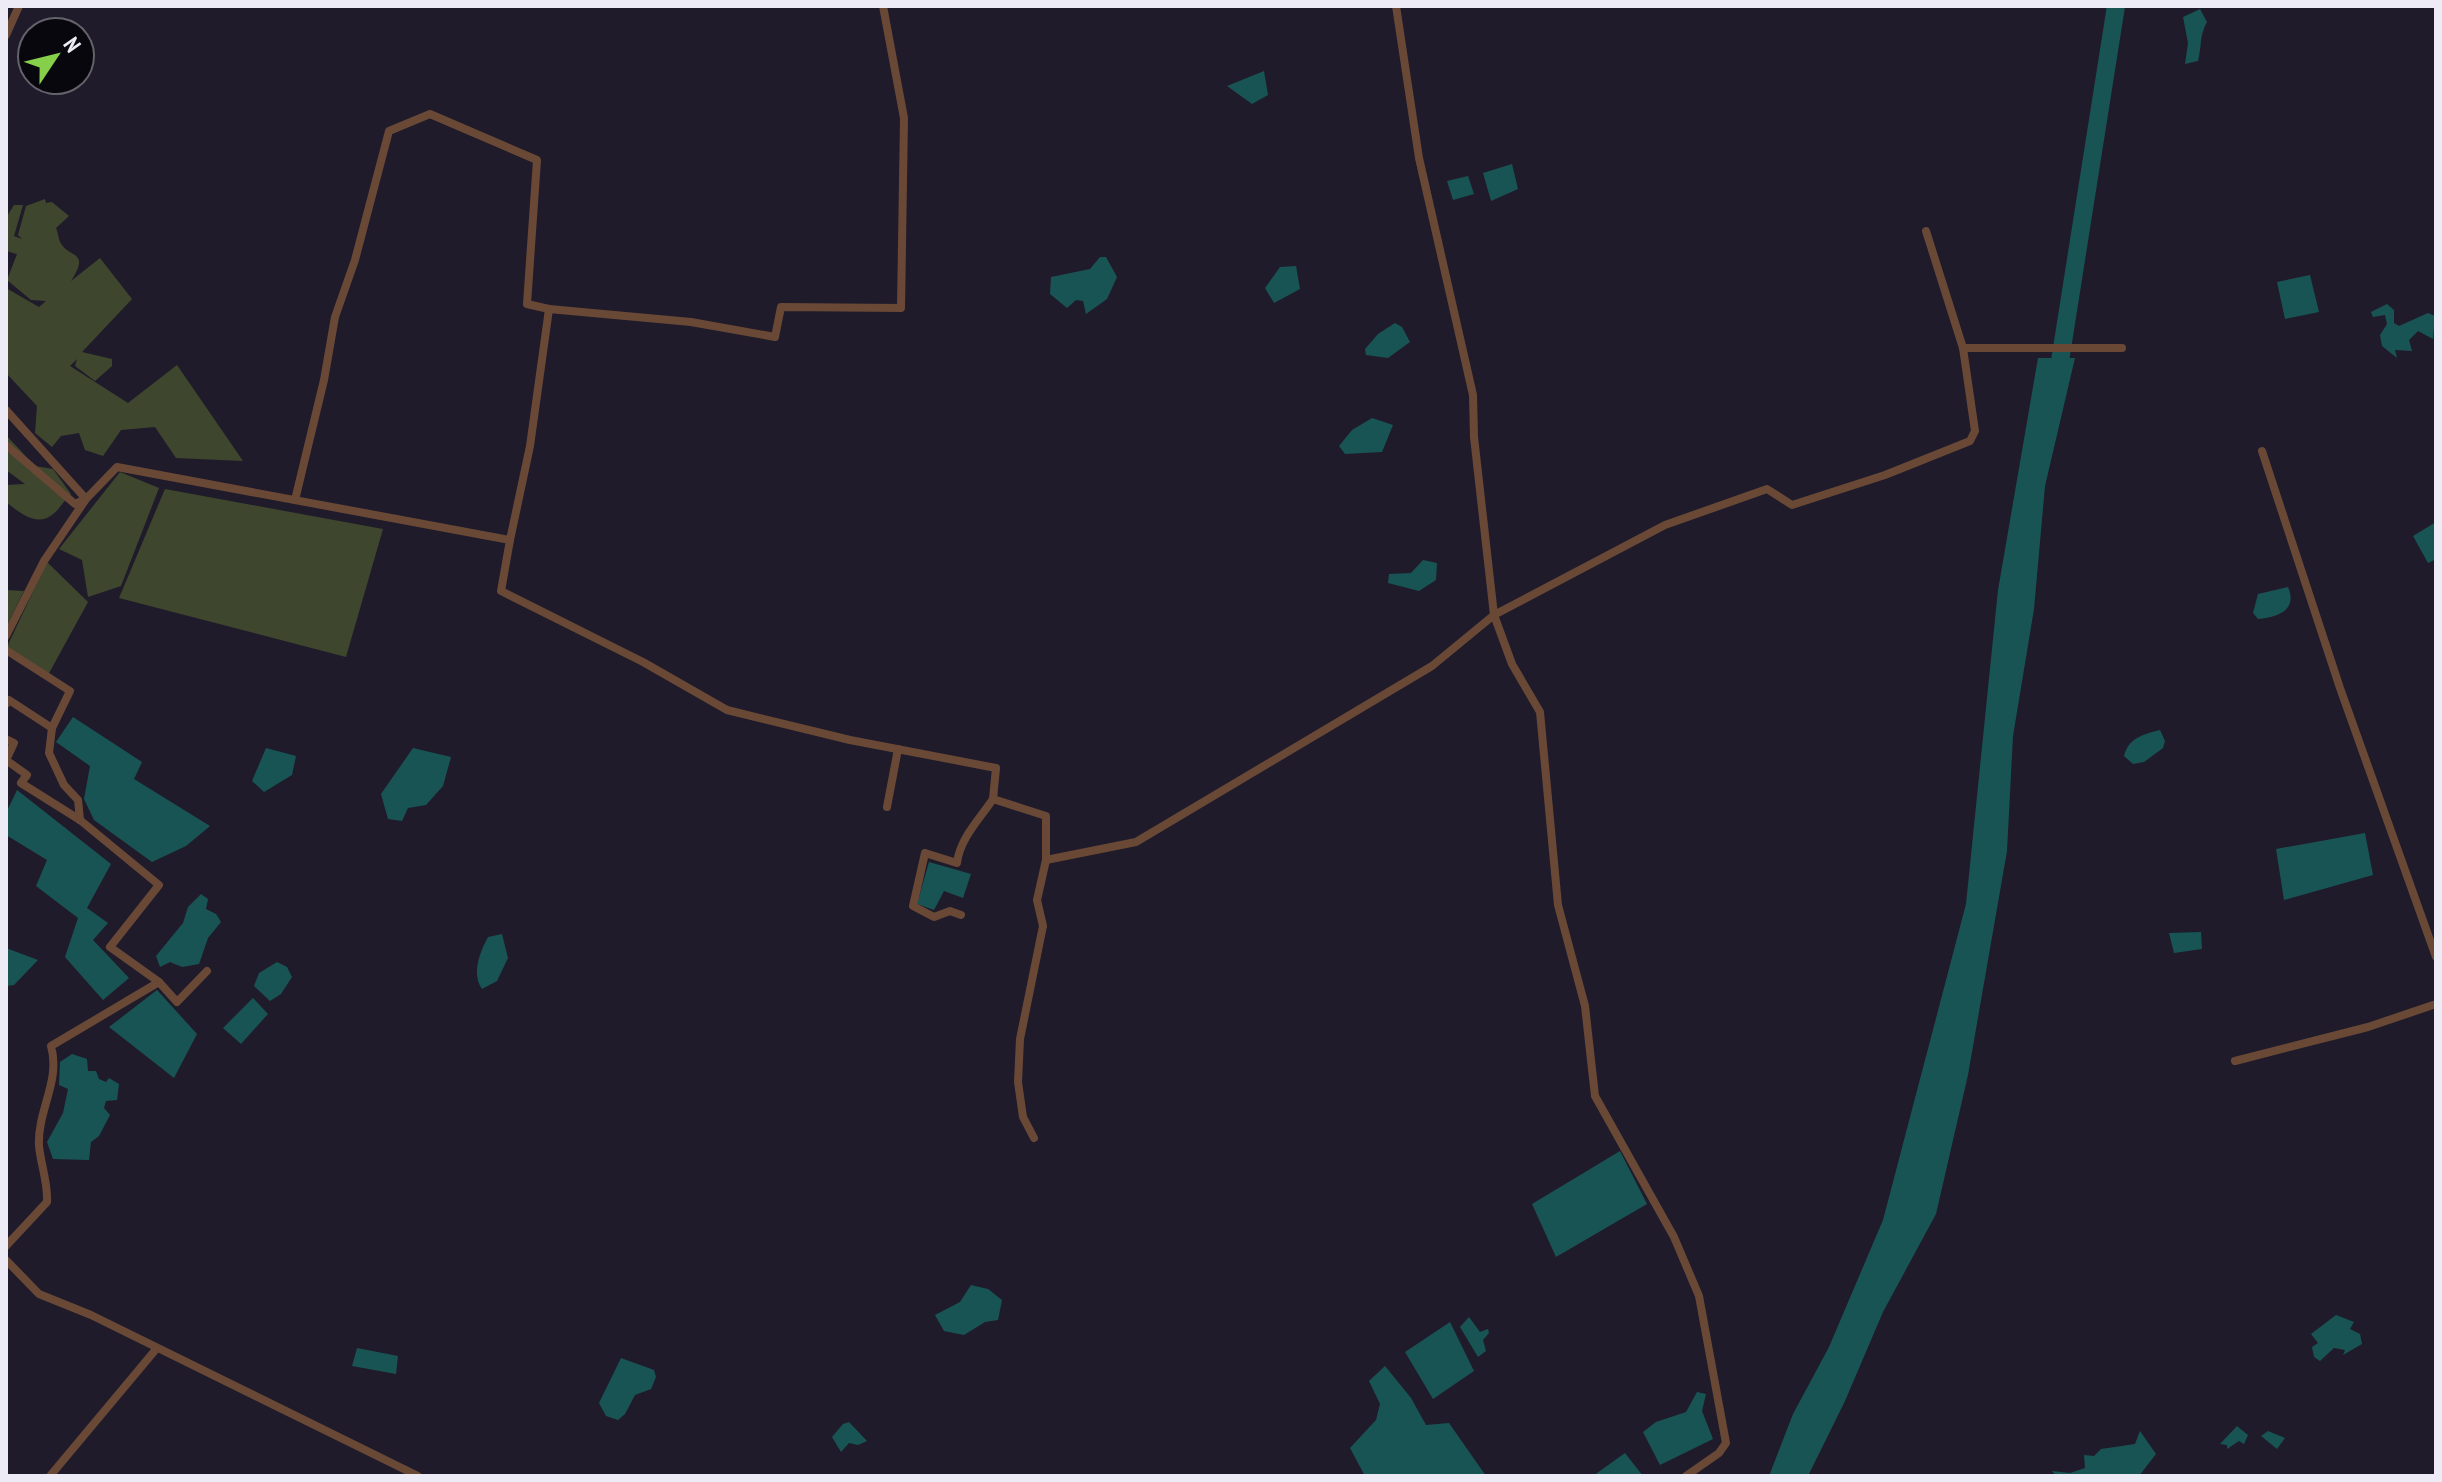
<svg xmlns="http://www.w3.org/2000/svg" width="2442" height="1482" viewBox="0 0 2442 1482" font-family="'PT Sans Narrow',sans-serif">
<rect width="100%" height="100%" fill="#1f1b2b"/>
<g fill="#3e472d">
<path d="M 45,199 L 46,203 L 52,202 L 69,216 L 56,228 C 58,232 58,237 60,242 C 69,259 91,250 71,281 L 100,258 L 132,299 L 82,352 L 112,359 L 112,366 L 95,381 L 75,366 L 77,359 L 70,366 L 128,403 L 177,365 L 243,461 L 176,458 L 155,427 L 121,430 L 103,456 L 85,450 L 79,433 L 61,436 L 52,447 L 35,433 L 37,406 L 6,373 L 6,288 L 39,307 L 46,301 L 31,300 L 7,280 L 17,254 L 6,251 L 6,218 L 14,205 L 23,205 L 14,236 L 22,239 L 18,235 L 26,206 Z"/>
<path d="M 6,435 L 35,466 L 53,469 L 71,494 C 64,500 60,509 53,514 C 37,528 19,512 6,502 L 6,485 L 25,484 L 6,470 Z"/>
<path d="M 120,472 L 159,488 L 121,586 L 88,597 L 82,560 L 59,549 Z"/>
<path d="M 165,489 L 383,529 L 346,657 L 119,598 Z"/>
<path d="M 47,562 L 88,602 L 48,675 L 6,649 Z"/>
<path d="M 6,590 L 24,591 L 8,623 L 6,622 Z"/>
</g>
<g fill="#195454">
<path d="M 2200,9 L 2207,22 C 2199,36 2202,46 2198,61 L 2185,64 L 2188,43 L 2183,17 Z"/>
<path d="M 1264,71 L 1268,95 L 1252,104 L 1227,86 Z"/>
<path d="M 1512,164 L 1518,189 L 1491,201 L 1483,173 Z"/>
<path d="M 1468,176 L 1474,194 L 1453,200 L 1447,181 Z"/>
<path d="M 1100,257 L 1106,257 L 1117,277 L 1107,299 L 1086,314 L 1083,301 L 1076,300 L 1067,308 L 1050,294 L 1051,277 L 1090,269 Z"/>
<path d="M 1296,266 L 1300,289 L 1274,303 L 1265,288 L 1280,267 Z"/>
<path d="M 2310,275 L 2319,312 L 2285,319 L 2277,282 Z"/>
<path d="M 2387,304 L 2394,310 L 2394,323 L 2399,326 L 2428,313 L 2435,316 L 2433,339 L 2418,331 L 2409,340 L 2412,351 L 2395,350 L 2397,358 L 2382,346 L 2380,335 L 2387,324 L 2385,315 L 2373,317 L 2371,312 Z"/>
<path d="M 1395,323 L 1402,327 L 1410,342 L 1388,358 L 1366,355 L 1365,349 L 1378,334 Z"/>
<path d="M 2038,358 L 2075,358 L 2045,486 L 2034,609 L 2013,736 L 2007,851 L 1968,1075 L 1936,1214 L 1883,1312 L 1845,1401 L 1808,1476 L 1769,1476 L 1793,1414 L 1829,1347 L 1883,1220 L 1966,904 L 1998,590 Z"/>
<path d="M 1372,418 L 1393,425 L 1382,452 L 1345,454 L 1339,446 L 1352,430 Z"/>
<path d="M 2436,522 L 2436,559 L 2428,563 L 2413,536 Z"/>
<path d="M 1423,560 L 1437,563 L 1436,580 L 1419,591 L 1388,583 L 1389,574 L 1411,573 Z"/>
<path d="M 2288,587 C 2298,610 2278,617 2258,619 L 2253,613 L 2258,594 Z"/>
<path d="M 73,717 L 142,762 L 134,779 L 210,826 L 186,846 L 152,862 L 94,820 L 84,799 L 90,766 L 56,742 Z"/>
<path d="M 2160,730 L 2165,741 L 2163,748 L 2144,762 L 2133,764 L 2124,756 C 2128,738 2144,734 2160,730 Z"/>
<path d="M 266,748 L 296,756 L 292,775 L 264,792 L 252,781 Z"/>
<path d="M 413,748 L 451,757 L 443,786 L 426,805 L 408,808 L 402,821 L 388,819 L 381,794 Z"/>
<path d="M 17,790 L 111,864 L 87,908 L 108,923 L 93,940 L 129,978 L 103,1000 L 65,957 L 78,918 L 36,886 L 47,860 L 6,835 L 6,813 Z"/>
<path d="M 2365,833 L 2373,875 L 2284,900 L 2276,849 Z"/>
<path d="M 929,862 L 971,874 L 963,898 L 944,891 L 934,910 L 917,904 Z"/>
<path d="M 201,894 L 208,899 L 206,909 L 216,914 L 221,922 L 208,938 L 199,964 L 182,967 L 170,962 L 160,967 L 156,956 L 183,923 L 188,907 Z"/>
<path d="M 2201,932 L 2202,949 L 2174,953 L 2169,933 Z"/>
<path d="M 502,934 L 508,958 L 497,981 L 482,989 C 471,974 480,952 488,937 Z"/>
<path d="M 6,948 L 38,960 L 14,985 L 6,986 Z"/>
<path d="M 277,962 L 287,967 L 292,977 L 281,994 L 270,1001 L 254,986 L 259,973 Z"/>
<path d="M 157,990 L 197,1034 L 174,1078 L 109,1027 Z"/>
<path d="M 253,998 L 268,1014 L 241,1044 L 223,1028 Z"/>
<path d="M 72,1054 L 87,1059 L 88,1071 L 96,1071 L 99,1079 L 106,1082 L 109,1078 L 119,1084 L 117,1100 L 106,1101 L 104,1108 L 110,1115 L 99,1136 L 91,1142 L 89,1160 L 53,1159 L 47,1142 L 63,1113 L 68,1089 L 59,1085 L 60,1062 Z"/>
<path d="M 1620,1151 L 1647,1204 L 1556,1257 L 1532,1204 Z"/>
<path d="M 971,1285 L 988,1289 L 1002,1300 L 998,1320 L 985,1322 L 964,1335 L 944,1331 L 935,1315 L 960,1302 Z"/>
<path d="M 2336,1315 L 2354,1322 L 2350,1329 L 2360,1334 L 2362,1344 L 2343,1355 L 2345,1350 L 2334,1348 L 2320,1361 L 2314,1357 L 2312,1347 L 2318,1343 L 2311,1334 Z"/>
<path d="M 1469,1317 L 1480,1332 L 1488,1329 L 1489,1333 L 1483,1340 L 1486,1351 L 1478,1357 L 1460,1327 Z"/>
<path d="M 1450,1322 L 1474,1371 L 1433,1399 L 1405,1352 Z"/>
<path d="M 357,1348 L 398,1356 L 396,1374 L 352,1366 Z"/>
<path d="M 621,1358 L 654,1370 L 656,1377 L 651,1389 L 635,1395 L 625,1414 L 618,1420 L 606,1416 L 599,1403 Z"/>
<path d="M 1385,1366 L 1411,1398 L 1426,1425 L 1449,1423 L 1486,1476 L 1365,1476 L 1350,1448 L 1376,1420 L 1380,1404 L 1369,1381 Z"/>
<path d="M 1697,1392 L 1706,1394 L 1702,1411 L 1713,1439 L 1660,1465 L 1643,1432 L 1656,1422 L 1686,1412 Z"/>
<path d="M 849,1422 L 867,1441 L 858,1445 L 849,1443 L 841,1452 L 832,1437 L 843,1424 Z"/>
<path d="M 2237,1426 L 2248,1435 L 2244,1444 L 2239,1441 L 2227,1449 L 2227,1445 L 2220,1444 Z"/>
<path d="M 2140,1431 L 2156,1454 L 2139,1476 L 2056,1476 L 2052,1471 L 2070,1473 L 2085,1468 L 2084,1455 L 2094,1456 L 2101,1449 L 2135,1444 Z"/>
<path d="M 2268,1431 L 2285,1438 L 2277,1449 L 2261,1436 Z"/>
<path d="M 1625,1453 L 1643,1476 L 1593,1476 Z"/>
</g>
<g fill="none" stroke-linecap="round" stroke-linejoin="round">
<path stroke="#195454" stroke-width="18" d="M 2057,380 L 2116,6"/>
<g stroke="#694936" stroke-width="8">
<path d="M 6,35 L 19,6"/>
<path d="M 1963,348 L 2122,348"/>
<path d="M 6,410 L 86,499 L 117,467 L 510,540 L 501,591 L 643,662 L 727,710 L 850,740 L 996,768 L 993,799 L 1046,816 L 1046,860 L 1136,842 L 1432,666 L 1494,615 L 1474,437 L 1473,395 L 1419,158 L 1396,6"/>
<path d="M 6,445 L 75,504 L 85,499"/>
<path d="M 2262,451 L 2340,688 L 2436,957"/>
<path d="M 295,500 L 324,380 L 335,317 L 355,260 L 389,131 L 430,114 L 537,160 L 527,304 L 549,309"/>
<path d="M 510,540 L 530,446 L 549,309 L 691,322 L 775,337 L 781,307 L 901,308 L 904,118 L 883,6"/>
<path d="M 6,636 L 44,561 L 86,499"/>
<path d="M 6,650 L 70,691 L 52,728 L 9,700 L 6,704"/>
<path d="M 52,728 L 49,753 L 64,785 L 78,800 L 80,820"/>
<path d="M 6,739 L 14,743 L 6,760 L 27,775 L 21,783 L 80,820 L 159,885 L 110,947 L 159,982 L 51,1046 C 61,1081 37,1111 39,1146 C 41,1166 48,1182 47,1202 L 6,1246"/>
<path d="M 887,807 L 898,749"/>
<path d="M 961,915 L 950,911 L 934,917 L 913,906 L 925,853 L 957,863 C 960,838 979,820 993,799"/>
<path d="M 159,982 L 177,1002 L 207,971"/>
<path d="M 2235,1061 L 2368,1027 L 2436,1004"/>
<path d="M 1034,1138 L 1023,1117 L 1018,1082 L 1020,1039 L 1043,926 L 1037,900 L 1046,860"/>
<path d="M 6,1260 L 39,1294 L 91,1315 L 418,1476"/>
<path d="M 50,1476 L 157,1348"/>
<path d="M 1686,1476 L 1719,1453 L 1726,1443 L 1699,1296 L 1674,1237 L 1595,1096 L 1585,1006 L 1558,905 L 1540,712 L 1512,664 L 1494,615 L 1665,525 L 1767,489 L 1792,505 L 1885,475 L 1970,441 L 1975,431 L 1963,348 L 1926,231"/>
</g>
</g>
<rect width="2442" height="1482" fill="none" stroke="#edebf6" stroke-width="16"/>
<g transform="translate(56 56) rotate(55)"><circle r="38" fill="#08070d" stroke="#64626a" stroke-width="2"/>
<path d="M0-6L14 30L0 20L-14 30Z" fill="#86cf4b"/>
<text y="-12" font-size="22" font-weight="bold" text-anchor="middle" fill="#edebf6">N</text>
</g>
</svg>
